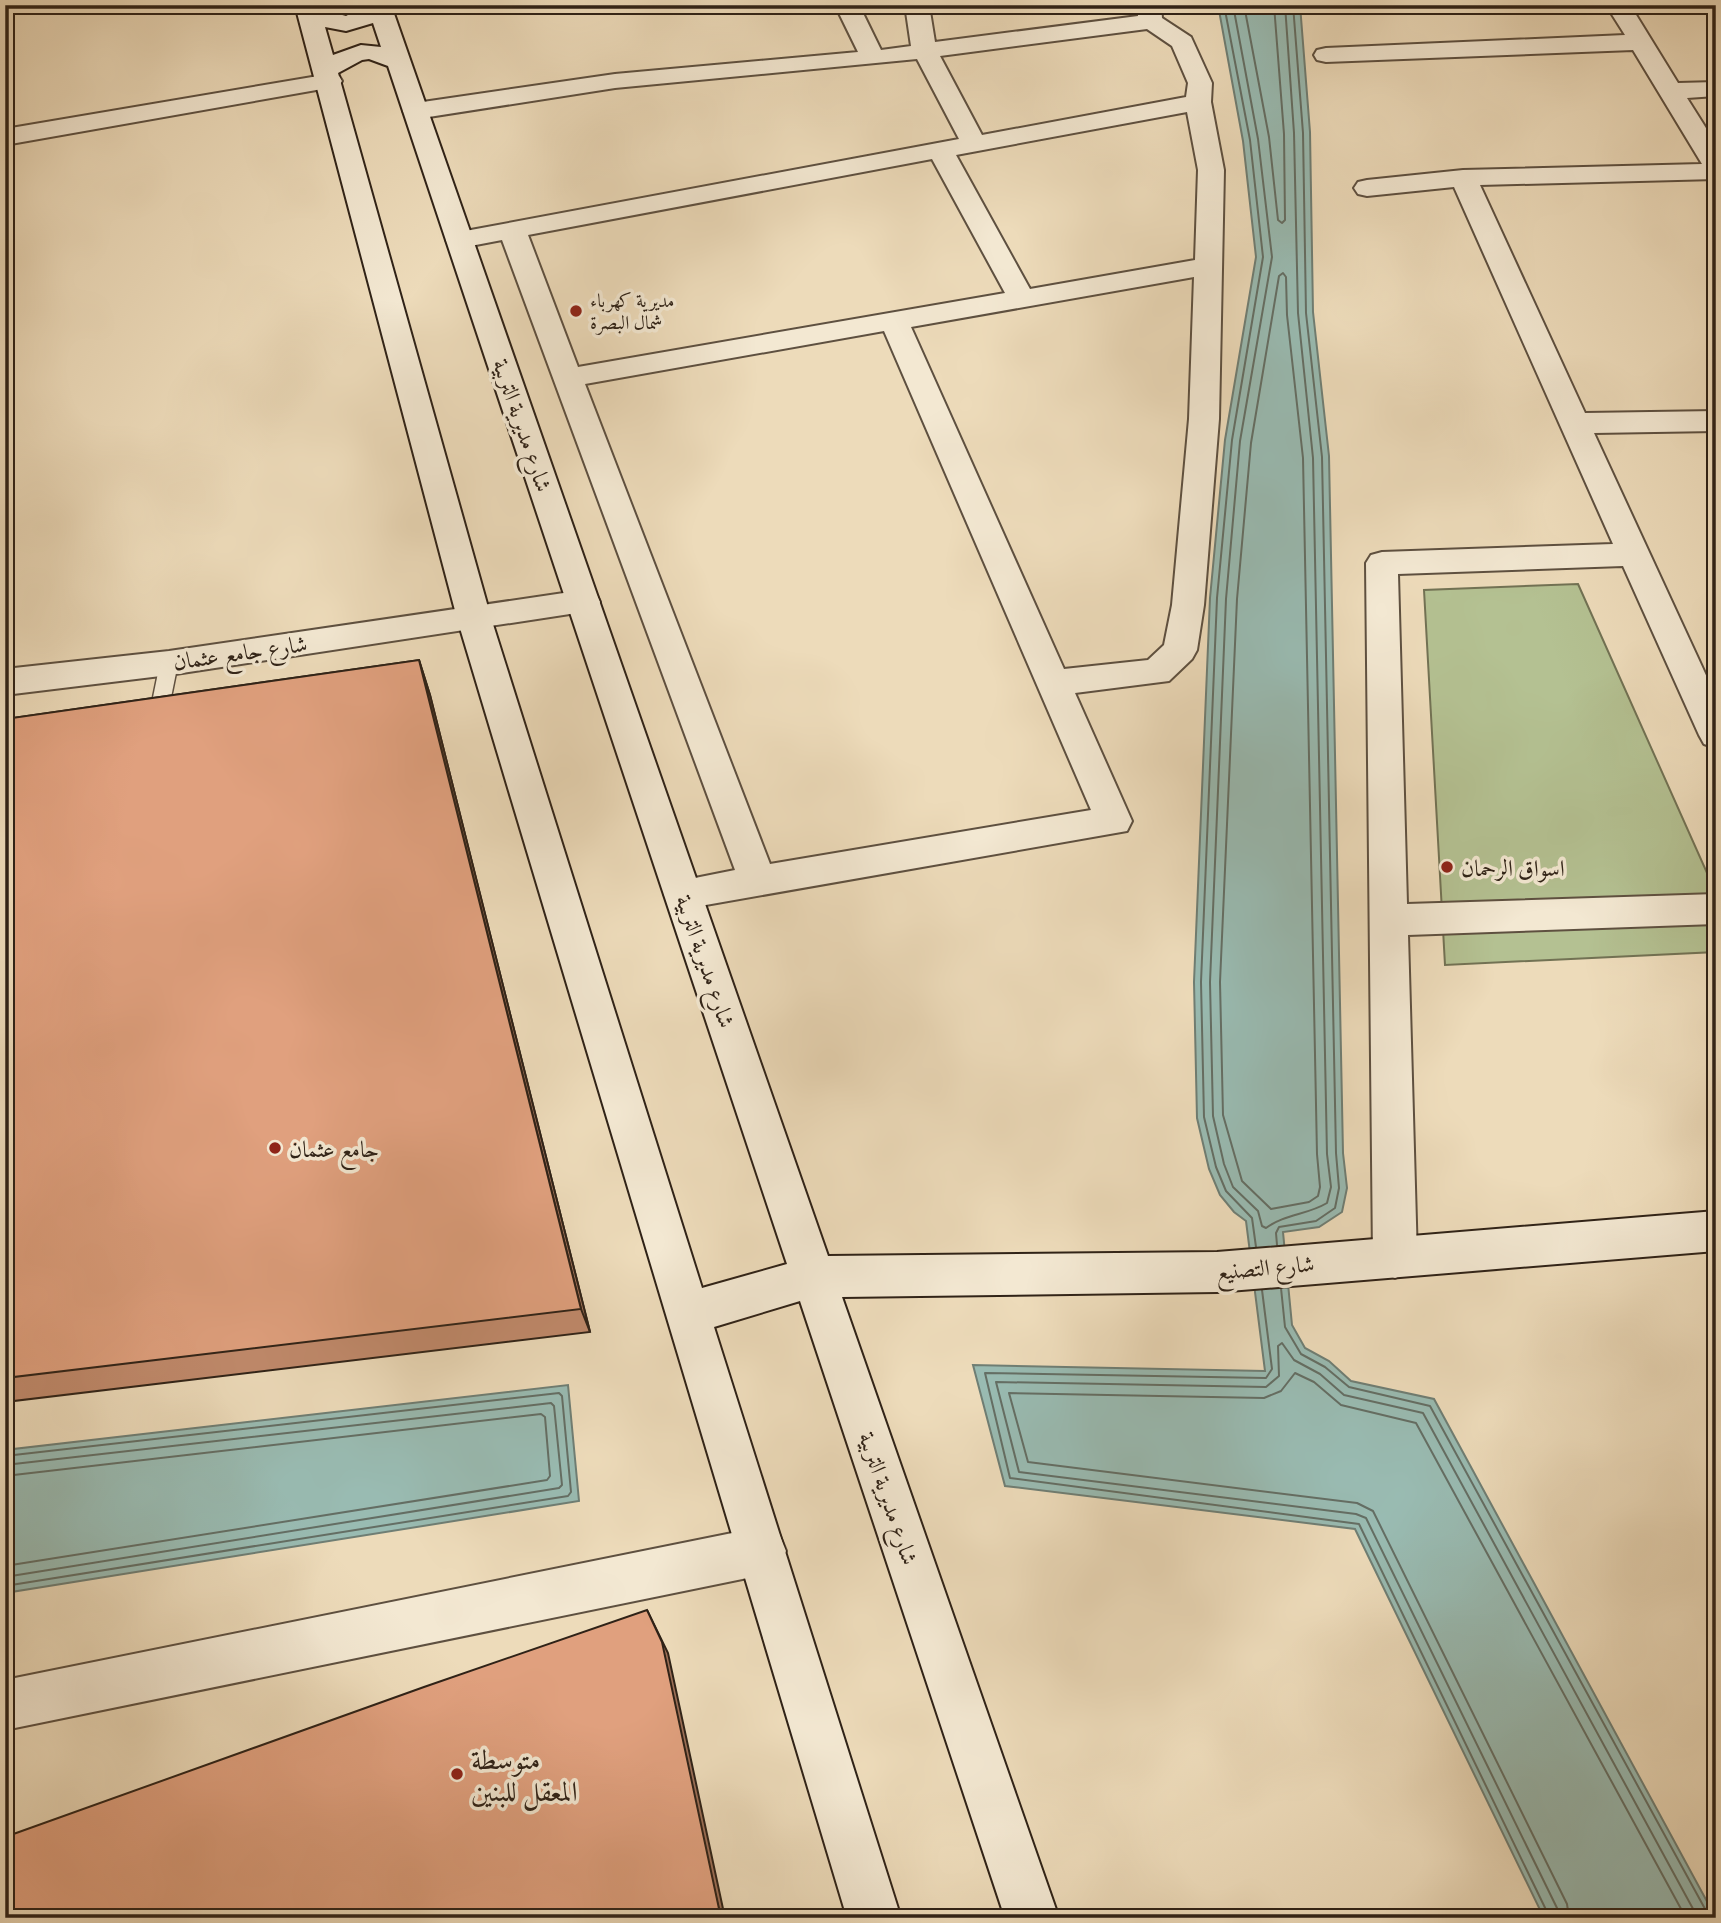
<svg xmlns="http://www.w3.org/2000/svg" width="1721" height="1923" viewBox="0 0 1721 1923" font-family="'Gentium Book Plus',Amiri,serif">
<rect width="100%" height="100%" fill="#eddbba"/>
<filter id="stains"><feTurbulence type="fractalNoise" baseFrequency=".00286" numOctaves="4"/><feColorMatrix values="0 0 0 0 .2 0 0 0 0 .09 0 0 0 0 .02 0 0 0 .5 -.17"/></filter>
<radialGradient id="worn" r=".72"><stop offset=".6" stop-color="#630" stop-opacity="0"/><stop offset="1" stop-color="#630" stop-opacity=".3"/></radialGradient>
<path fill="#b4c192" stroke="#727254" stroke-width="2" d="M 1578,584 L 1716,893 L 1716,952 L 1445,965 L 1424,590 Z"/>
<g fill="#99bbb2" stroke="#6f7e74" stroke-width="2">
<path d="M 1218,5 L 1300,5 L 1310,132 L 1313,312 L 1329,456 L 1343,1153 L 1347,1188 L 1342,1212 L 1319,1227 L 1283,1232 L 1292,1325 L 1305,1348 L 1329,1361 L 1351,1381 L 1434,1399 L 1716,1918 L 1544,1918 L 1355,1529 L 1005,1486 L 973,1365 L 1265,1371 L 1246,1221 L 1234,1212 L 1220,1195 L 1209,1169 L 1197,1118 L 1194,982 L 1210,598 L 1225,440 L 1256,257 L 1243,141 Z"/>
<path d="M 568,1385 L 579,1501 L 5,1593 L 5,1450 Z"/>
</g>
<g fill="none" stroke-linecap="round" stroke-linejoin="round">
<g stroke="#646e64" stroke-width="2">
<path d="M 1224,5 L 1250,140 L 1263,257 L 1232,440 L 1217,598 L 1201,982 L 1204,1117 L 1216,1167 L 1226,1191 L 1252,1218 L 1256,1247"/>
<path d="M 1233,5 L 1258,139 L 1272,257 L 1240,441 L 1226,599 L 1210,982 L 1213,1116 L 1224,1164 L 1233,1187 L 1258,1211 L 1262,1226 L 1266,1228 C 1285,1214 1307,1215 1327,1203 L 1331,1187 L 1327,1154 L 1313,458 L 1298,313 L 1294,133 L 1285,5"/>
<path d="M 1244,5 L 1269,137 L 1278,220 L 1282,223 L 1285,220 L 1284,134 L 1274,5"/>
<path d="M 1283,273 L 1286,277 L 1287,315 L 1303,458 L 1317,1154 L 1320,1187 L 1318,1196 L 1309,1202 L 1271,1209 L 1242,1181 L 1223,1115 L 1220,982 L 1237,599 L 1251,443 L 1279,276 Z"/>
<path d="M 1277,1245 L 1276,1233 L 1279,1227 L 1316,1221 L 1335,1208 L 1339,1188 L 1336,1153 L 1322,457 L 1306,313 L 1303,133 L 1293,5"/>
<path d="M 1281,1288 L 1285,1327 L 1301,1354 L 1325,1367 L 1349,1387 L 1430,1406 L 1710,1918"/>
<path d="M 1262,1290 L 1272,1369 L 1266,1378 L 985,1373 L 1010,1478 L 1359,1524 L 1550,1918"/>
<path d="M 5,1456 L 559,1393 L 562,1396 L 571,1492 L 568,1496 L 5,1586"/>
<path d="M 5,1465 L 551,1403 L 554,1406 L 562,1485 L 559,1488 L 5,1577"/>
<path d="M 5,1476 L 541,1414 L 545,1417 L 550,1476 L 547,1480 L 5,1566"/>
<path d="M 1559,1918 L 1557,1908 L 1366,1518 L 1356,1514 L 1019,1472 L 996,1382 L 1266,1387 L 1279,1376 L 1278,1346 L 1282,1343 L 1294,1360 L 1320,1374 L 1344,1395 L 1423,1413 L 1698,1918"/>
<path d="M 1569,1918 L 1567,1904 L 1373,1511 L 1357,1503 L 1028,1462 L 1009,1393 L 1264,1398 L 1281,1391 L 1295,1373 L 1314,1382 L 1341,1405 L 1416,1423 L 1686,1918"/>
</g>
<defs>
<path id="lane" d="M 169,656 L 176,658 L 178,663 L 166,722 L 164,727 L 157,729 L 150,727 L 148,722 L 160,663 L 162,658 Z"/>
<g id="street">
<path d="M 835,5 L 859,5 L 881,50 L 911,46 L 905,5 L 929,5 L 935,42 L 1138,16 L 1137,5 L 1161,5 L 1162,18 L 1191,37 L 1212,83 L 1211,102 L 1224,170 L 1219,419 L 1204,605 L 1197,650 L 1192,659 L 1169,681 L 1075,693 L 1132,821 L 1127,831 L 683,909 L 670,905 L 664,894 L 670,883 L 735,870 L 502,240 L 460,248 L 450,246 L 446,240 L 450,234 L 460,232 L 959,139 L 917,59 L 615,88 L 416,119 L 407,116 L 403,111 L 407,106 L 416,103 L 615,74 L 858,52 ZM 1147,29 L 1172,46 L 1188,83 L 1186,97 L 982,135 L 940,56 ZM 1187,112 L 1198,170 L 1195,260 L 1030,289 L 956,155 ZM 932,159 L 1005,293 L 578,367 L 528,235 ZM 1194,277 L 1189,419 L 1172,605 L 1164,645 L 1148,660 L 1064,669 L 911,327 ZM 884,331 L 1091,810 L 770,864 L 585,384 Z"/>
<path d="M 1606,5 L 1630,5 L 1678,83 L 1716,82 L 1716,96 L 1687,98 L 1716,144 L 1716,179 L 1480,185 L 1585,413 L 1716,411 L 1716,431 L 1594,433 L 1716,697 L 1716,748 L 1704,744 L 1699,735 L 1623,566 L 1398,574 L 1407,904 L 1716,894 L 1716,924 L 1408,935 L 1417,1258 L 1410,1272 L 1395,1278 L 1380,1272 L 1373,1258 L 1366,563 L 1371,555 L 1382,552 L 1613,544 L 1454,187 L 1367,196 L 1358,194 L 1354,188 L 1358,182 L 1367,180 L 1463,170 L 1702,164 L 1633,50 L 1326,62 L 1317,60 L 1314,55 L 1317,50 L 1326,48 L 1625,35 Z"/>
<path d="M 330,74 L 339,76 L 342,81 L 339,86 L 5,145 L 5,129 Z"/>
<path d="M 584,590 L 596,594 L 600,602 L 596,610 L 169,675 L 5,695 L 5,669 L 169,651 Z"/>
<path d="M 762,1527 L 779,1534 L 786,1551 L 779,1568 L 762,1575 L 5,1730 L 5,1680 Z"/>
</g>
<path id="secondary" d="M 295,5 L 319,5 L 320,9 L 346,16 L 367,5 L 391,5 L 828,1256 L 1217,1252 L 1716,1211 L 1716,1251 L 1217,1292 L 842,1297 L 1059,1918 L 1005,1918 L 800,1301 L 714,1327 L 901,1918 L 847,1918 L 457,618 ZM 373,23 L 381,47 L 361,45 L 333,55 L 325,27 L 346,31 ZM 369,59 L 388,66 L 787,1264 L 702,1288 L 491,618 L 338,73 L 362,60 Z"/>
</defs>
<use href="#lane" stroke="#5e5040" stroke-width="3"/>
<use href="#street" stroke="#5e5040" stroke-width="4"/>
<use href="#secondary" stroke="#2f2217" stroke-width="4"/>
<use href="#lane" fill="#f3e8d2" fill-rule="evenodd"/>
<use href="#street" fill="#f3e8d2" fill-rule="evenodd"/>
<use href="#secondary" fill="#f3e8d2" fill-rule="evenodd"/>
</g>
<path fill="#c18a6c" stroke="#2f2217" stroke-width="2" d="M 419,660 L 430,695 L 590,1332 L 5,1402 L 5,719 Z"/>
<g fill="#9d7058" stroke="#2f2217" stroke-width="2">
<path d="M 419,660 L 430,695 L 590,1332 L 581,1309 Z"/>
<path d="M 647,1610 L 668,1653 L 725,1918 L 721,1918 Z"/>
</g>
<g fill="#e0a07e" stroke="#2f2217" stroke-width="2">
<path d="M 419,660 L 581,1309 L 5,1378 L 5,719 Z"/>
<path d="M 647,1610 L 662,1642 L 721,1918 L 5,1918 L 5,1837 L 424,1687 Z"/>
</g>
<g fill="#8f2418" stroke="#f3e8d2" stroke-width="2.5">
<circle cx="576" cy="311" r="7"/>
<circle cx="1447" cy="867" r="7"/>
<circle cx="275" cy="1148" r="7"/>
<circle cx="457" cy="1774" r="7"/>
</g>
<g text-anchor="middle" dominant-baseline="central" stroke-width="7" stroke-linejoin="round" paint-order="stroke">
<g font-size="19" fill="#2f2217" stroke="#f3e8d2" text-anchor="start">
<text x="590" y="300">مديرية كهرباء<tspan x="590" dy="22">شمال البصرة</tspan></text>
</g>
<g font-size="23" fill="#2f2217" stroke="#f3e8d2">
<text transform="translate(523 425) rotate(71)">شارع مديرية التربية</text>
<text transform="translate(240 652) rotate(-8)">شارع جامع عثمان</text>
<text transform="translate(706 961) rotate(71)">شارع مديرية التربية</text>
<text transform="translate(1265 1267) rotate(-5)">شارع التصنيع</text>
<text transform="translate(889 1498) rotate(71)">شارع مديرية التربية</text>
</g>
<g font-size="23" fill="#2f2217" stroke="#f3e8d2" text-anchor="start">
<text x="1461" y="867">اسواق الرحمان</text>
<text x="289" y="1148">جامع عثمان</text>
</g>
<g font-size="28" fill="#2f2217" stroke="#f3e8d2" text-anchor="start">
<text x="471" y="1758">متوسطة<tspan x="471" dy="32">المعقل للبنين</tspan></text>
</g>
</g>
<rect width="1721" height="1923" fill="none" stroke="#eddbba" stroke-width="28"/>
<rect x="7" y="7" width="1707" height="1909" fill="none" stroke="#2f2217" stroke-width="3.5"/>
<rect x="14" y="14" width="1693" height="1895" fill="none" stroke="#2f2217" stroke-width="2"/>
<rect width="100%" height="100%" filter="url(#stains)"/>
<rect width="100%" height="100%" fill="url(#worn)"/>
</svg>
